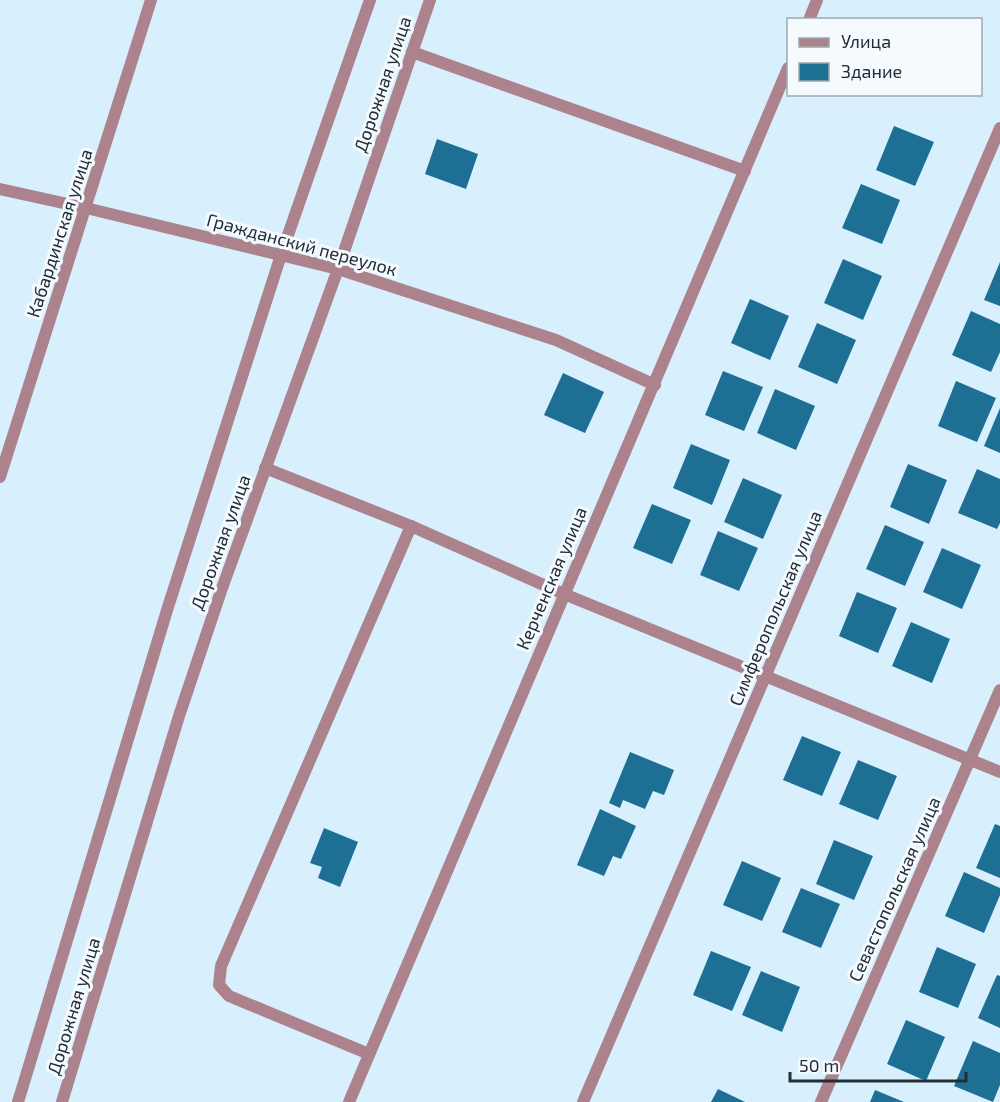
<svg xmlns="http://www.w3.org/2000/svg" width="1000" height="1102" viewBox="0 0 1000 1102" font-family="'Exo 2',sans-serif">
<rect width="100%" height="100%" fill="#d8f0fe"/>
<g fill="#1d7093">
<path d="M 894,126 L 934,142 L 915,186 L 876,170 Z"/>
<path d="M 437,139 L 478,154 L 466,189 L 425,174 Z"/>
<path d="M 861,184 L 900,200 L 882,244 L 842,228 Z"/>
<path d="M 843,259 L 882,276 L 863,320 L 824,303 Z"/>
<path d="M 1000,262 L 1000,306 L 984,300 Z"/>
<path d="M 750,299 L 789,316 L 770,360 L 731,343 Z"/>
<path d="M 971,311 L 1000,324 L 1000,352 L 991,372 L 952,355 Z"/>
<path d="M 817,323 L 856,340 L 837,384 L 798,367 Z"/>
<path d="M 723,371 L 763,387 L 744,431 L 705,415 Z"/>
<path d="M 563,373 L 604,392 L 585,433 L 544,415 Z"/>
<path d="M 956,381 L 996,398 L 977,442 L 938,426 Z"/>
<path d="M 775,389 L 815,406 L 796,450 L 757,433 Z"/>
<path d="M 1000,408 L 1000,453 L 984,446 Z"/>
<path d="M 691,444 L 730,460 L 712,505 L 673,488 Z"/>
<path d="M 908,464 L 947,480 L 929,524 L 890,507 Z"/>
<path d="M 977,469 L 1000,479 L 1000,523 L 997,529 L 958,513 Z"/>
<path d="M 743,478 L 782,495 L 763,539 L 724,522 Z"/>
<path d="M 652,504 L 691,520 L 672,564 L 633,548 Z"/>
<path d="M 885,525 L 924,542 L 905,586 L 866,569 Z"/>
<path d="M 718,531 L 758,548 L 739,591 L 700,575 Z"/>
<path d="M 942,548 L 981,565 L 962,609 L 923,592 Z"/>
<path d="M 857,592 L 897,608 L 878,653 L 839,636 Z"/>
<path d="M 911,622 L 950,639 L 932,683 L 892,666 Z"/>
<path d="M 802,736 L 841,752 L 822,796 L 783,780 Z"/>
<path d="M 630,752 L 674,770 L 664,795 L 653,791 L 645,809 L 623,800 L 620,808 L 609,803 Z"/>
<path d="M 858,760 L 897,776 L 878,820 L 839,804 Z"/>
<path d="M 600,809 L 636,826 L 621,859 L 613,856 L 604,876 L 577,865 Z"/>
<path d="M 995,824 L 1000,826 L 1000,878 L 976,868 Z"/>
<path d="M 324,828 L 358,842 L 340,887 L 318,878 L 322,867 L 310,863 Z"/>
<path d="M 834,840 L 873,856 L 854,900 L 816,884 Z"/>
<path d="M 742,861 L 781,878 L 762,921 L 723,905 Z"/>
<path d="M 964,872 L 1000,888 L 1000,895 L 984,933 L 945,916 Z"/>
<path d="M 801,888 L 840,904 L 821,948 L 782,932 Z"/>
<path d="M 937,947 L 976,964 L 958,1008 L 919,992 Z"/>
<path d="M 711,951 L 751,967 L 732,1011 L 693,995 Z"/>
<path d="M 761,971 L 800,987 L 782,1032 L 742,1015 Z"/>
<path d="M 997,975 L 1000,976 L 1000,1028 L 978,1018 Z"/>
<path d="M 906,1020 L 945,1037 L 926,1081 L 887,1064 Z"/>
<path d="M 973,1041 L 1000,1053 L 1000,1085 L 993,1102 L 954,1086 Z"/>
<path d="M 718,1089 L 745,1102 L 711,1102 Z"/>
<path d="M 875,1090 L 904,1102 L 870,1102 Z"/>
</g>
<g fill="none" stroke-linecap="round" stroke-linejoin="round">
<g stroke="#ac828c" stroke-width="12">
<path d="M 809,20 L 817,0"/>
<path d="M 412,52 L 745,171"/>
<path d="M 0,189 L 86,208 L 338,269 L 556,340 L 655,385"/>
<path d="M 265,468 L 411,526 L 564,594 L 1000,772"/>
<path d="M 0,477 L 151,0"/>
<path d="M 369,1054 L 229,996 L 219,985 L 221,966 L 411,526"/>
<path d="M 18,1102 L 168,607 L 281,255 L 370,0"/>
<path d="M 62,1102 L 179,716 L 221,591 L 338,269 L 430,0"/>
<path d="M 349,1102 L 788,68"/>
<path d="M 583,1102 L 1000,128"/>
<path d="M 821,1102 L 1000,690"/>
</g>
</g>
<g text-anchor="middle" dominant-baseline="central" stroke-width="6" stroke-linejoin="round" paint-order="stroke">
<g font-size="18" fill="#222d34" stroke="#f4fafe">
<text transform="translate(382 84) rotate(-71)">Дорожная улица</text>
<text transform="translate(59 233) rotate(-72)">Кабардинская улица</text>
<text transform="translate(302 244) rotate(15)">Гражданский переулок</text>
<text transform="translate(220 542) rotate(-70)">Дорожная улица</text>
<text transform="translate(551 578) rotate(-67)">Керченская улица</text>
<text transform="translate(775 608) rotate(-67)">Симферопольская улица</text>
<text transform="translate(894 889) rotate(-66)">Севастопольская улица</text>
<text transform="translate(73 1006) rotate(-73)">Дорожная улица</text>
</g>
</g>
<rect x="787" y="18" width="195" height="78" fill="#f4fafe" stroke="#a0a8ad" stroke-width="1.5"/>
<rect x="799" y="38" width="30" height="9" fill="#ac828c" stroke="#a0a8ad" stroke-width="1.5"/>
<text x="841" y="48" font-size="18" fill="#222d34">Улица</text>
<rect x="799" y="63" width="30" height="18" fill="#1d7093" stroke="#a0a8ad" stroke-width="1.5"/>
<text x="841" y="78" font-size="18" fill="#222d34">Здание</text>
<path d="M790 1072v9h176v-9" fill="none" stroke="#222d34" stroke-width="3"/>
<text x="799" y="1072" font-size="18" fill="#222d34" stroke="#f4fafe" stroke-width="4.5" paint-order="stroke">50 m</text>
</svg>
